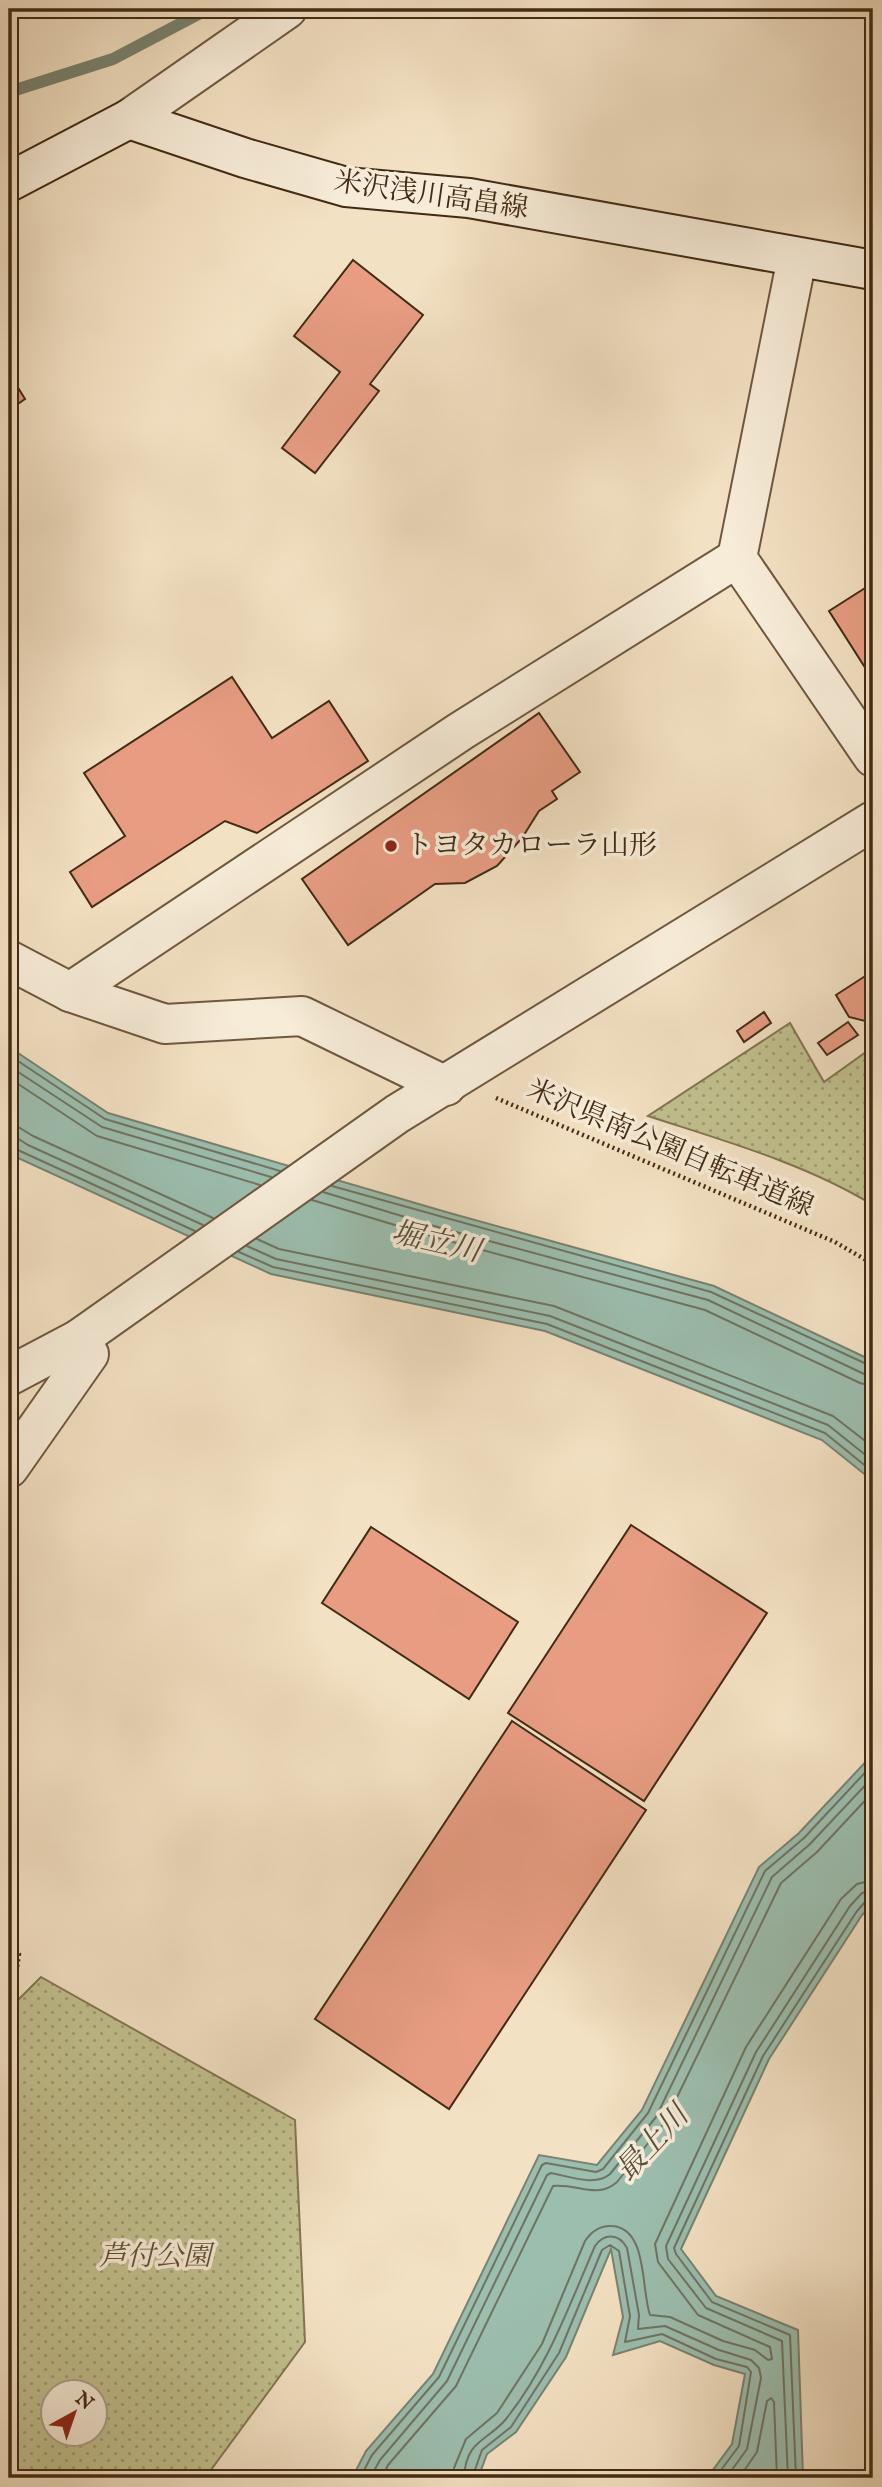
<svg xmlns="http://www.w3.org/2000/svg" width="882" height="2487" viewBox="0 0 882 2487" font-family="'IM FELL English','Noto Serif JP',serif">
<defs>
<pattern id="park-dots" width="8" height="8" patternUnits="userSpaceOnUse" patternTransform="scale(1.75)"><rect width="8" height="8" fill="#c2c18f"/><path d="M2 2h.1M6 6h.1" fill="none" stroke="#9f9d74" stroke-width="1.8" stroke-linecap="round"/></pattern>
</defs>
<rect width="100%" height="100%" fill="#f3e1c3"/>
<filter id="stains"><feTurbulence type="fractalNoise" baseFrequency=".00286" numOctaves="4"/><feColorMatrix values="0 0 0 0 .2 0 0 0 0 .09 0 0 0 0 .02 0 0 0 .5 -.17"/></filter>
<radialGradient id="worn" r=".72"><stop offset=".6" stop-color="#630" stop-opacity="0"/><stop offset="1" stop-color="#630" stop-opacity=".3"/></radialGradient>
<g fill="url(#park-dots)" stroke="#827652" stroke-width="2" fill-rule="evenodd">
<path d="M 790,1023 L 824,1082 L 873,1047 L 873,1205 C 804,1163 724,1141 648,1116 Z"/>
<path d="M 41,1977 L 295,2120 L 305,2342 L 205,2478 L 9,2478 L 9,2009 ZM 52,2392 L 94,2392 L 94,2434 L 52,2434 Z"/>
</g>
<g fill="#9cbeaf" stroke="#788371" stroke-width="2">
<path d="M 9,1047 L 108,1113 L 446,1212 L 714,1286 L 873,1361 L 873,1481 L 822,1440 L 545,1331 L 271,1274 L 20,1159 L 9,1151 Z"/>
<path d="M 873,1754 L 873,1903 L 862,1915 L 769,2059 L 681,2249 L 716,2296 L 798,2330 L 803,2478 L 707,2478 L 732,2444 L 745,2374 L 714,2365 L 660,2341 L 613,2355 L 623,2317 L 611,2249 L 566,2357 L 516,2432 L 487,2454 L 478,2478 L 352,2478 L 366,2451 L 433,2374 L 539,2155 L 597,2165 L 642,2110 L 759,1867 L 799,1833 Z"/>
</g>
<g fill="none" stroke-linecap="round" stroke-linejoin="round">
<g stroke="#6f7462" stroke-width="2">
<path d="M 9,1055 L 105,1119 L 280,1171"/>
<path d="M 9,1066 L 102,1127 L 271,1177"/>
<path d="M 9,1078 L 97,1136 L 260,1185"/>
<path d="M 9,1126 L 20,1128 L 33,1136 L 213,1218"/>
<path d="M 9,1137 L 17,1138 L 28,1145 L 203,1225"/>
<path d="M 9,1146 L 195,1231"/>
<path d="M 332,1186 L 711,1292 L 873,1367"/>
<path d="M 323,1192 L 441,1228 L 708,1300 L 864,1374 L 873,1375"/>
<path d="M 312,1200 L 438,1238 L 705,1310 L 860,1383 L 873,1386"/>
<path d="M 257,1239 L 279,1249 L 554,1306 L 833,1416 L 873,1447"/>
<path d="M 247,1246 L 276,1259 L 550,1316 L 828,1425 L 873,1461"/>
<path d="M 239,1252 L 273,1267 L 547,1324 L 825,1433 L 873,1472"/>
<path d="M 360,2478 L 372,2455 L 439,2377 L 542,2165 L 546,2163 L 596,2172 L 603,2169 L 648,2113 L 765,1871 L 804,1838 L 873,1764"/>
<path d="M 370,2478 L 380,2460 L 447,2381 L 547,2175 L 551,2173 C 568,2176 595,2187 610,2174 L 656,2117 L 772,1877 L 810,1844 L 873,1777"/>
<path d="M 382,2478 L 388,2465 L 456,2386 L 553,2186 C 576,2183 597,2200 617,2182 L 665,2122 L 781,1883 L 817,1852 L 873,1792"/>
<path d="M 453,2478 L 454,2468 L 466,2439 L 497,2413 L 542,2344 L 585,2241 C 591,2232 600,2225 612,2226 C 648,2228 641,2290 650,2315 L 670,2317 L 723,2341 L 755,2350 L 768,2360 L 772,2359 L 770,2347 L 698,2315 L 658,2262 L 655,2244 L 746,2047 L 841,1899 L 857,1884 L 873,1880"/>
<path d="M 464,2478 C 466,2439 487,2442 506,2419 C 547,2368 569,2306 595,2246 C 604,2233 619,2233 627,2248 L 639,2315 L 638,2329 L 665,2326 L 719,2350 L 751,2360 L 759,2368 L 761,2378 L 747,2449 L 726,2478"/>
<path d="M 472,2478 L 482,2450 L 511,2427 L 559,2353 L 602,2250 L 610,2245 L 619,2251 L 630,2316 L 625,2342 L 662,2334 L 716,2359 L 747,2367 L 751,2372 L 739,2446 L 715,2478"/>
<path d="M 739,2478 L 757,2452 L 767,2401 L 771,2398 L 774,2402 L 777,2478"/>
<path d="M 788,2478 L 782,2341 L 706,2308 L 668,2259 L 666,2246 L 756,2052 L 850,1906 L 862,1893 L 873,1890"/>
<path d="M 796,2478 L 790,2335 L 712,2302 L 676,2254 L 674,2248 L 763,2056 L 857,1911 L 866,1901 L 873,1899"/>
</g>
<path stroke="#788371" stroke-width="12" d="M 9,92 L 113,59 L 208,9"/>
</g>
<g fill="#e89d83" stroke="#422b14" stroke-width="2">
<path d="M 353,260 L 423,315 L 370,384 L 379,391 L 315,473 L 282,448 L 340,372 L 294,336 Z"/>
<path d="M 9,373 L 25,399 L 9,410 Z"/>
<path d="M 873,583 L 873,680 L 829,611 Z"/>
<path d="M 232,677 L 272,738 L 329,701 L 368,761 L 257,833 L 225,821 L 92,907 L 70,872 L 125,836 L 84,773 Z"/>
<path d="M 539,713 L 580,772 L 552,791 L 557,799 L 539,811 L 522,838 L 497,866 L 465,883 L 435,884 L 348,945 L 302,879 Z"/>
<path d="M 873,971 L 873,1023 L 849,1017 L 836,995 Z"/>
<path d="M 764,1012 L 771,1023 L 744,1042 L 737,1031 Z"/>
<path d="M 848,1022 L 858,1035 L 827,1055 L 818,1043 Z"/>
<path d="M 631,1525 L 767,1613 L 644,1801 L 508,1713 Z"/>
<path d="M 371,1527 L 518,1622 L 469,1699 L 322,1603 Z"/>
<path d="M 512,1721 L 646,1810 L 449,2109 L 315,2019 Z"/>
</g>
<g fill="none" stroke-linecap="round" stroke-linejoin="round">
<defs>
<g id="minor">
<path d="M 797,258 L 737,558 L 873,757"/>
<path d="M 9,960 L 70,992 L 165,1024 L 302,1016 L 446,1086"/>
<path d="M 70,992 L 461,731 L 737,558"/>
<path d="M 9,1468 L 89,1354 L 79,1339"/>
</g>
<g id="tertiary">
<path d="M 129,119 L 287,9"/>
<path d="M 9,1376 L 79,1339 L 397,1114 L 873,821"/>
</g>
<path id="secondary" d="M 9,182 L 129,119 L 245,158 L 346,187 L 469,198 L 873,270"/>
</defs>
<use href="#minor" stroke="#6e5840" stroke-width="42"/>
<use href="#tertiary" stroke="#6e5840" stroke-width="42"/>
<use href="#secondary" stroke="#422b14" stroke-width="42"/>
<g stroke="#422b14" stroke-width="4.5" stroke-dasharray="2 3.5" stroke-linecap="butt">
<path d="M 496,1098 L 835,1242 L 873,1264"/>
<path d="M 9,1934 L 19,1954 L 14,1988 L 9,1993"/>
</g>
<use href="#minor" stroke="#f7ecd8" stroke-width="38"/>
<use href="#tertiary" stroke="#f7ecd8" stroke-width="38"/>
<use href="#secondary" stroke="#f7ecd8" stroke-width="38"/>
</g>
<circle fill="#8f2418" stroke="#f7ecd8" stroke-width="2.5" cx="391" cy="846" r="7"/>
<g text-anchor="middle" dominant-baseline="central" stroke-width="7" stroke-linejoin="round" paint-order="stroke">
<g font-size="28" fill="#422b14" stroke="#f7ecd8">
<text transform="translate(431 196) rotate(8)">米沢浅川高畠線</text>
<text transform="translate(670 1149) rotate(23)">米沢県南公園自転車道線</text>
</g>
<g font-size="28" fill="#422b14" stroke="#f7ecd8" text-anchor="start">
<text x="405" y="846">トヨタカローラ山形</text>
</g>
<g font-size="28" font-style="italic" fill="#625033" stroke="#f7ecd8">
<text x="155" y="2257">芦付公園</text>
</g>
<g font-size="30" font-style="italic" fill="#58503b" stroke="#f7ecd8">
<text transform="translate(436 1243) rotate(13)">堀立川</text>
<text transform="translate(653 2144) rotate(-47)">最上川</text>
</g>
</g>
<rect width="882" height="2487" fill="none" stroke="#f3e1c3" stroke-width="35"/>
<rect x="10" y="10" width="861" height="2466" fill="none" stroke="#422b14" stroke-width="3.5"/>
<rect x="18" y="18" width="847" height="2452" fill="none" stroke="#422b14" stroke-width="2"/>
<g transform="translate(74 2413) rotate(40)"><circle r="33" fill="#f7ecd8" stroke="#af9f8a" stroke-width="2"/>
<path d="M0-5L12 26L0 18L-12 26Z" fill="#8f2418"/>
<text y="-10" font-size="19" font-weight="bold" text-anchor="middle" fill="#422b14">N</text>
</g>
<rect width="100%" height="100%" filter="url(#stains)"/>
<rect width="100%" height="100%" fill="url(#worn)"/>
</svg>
